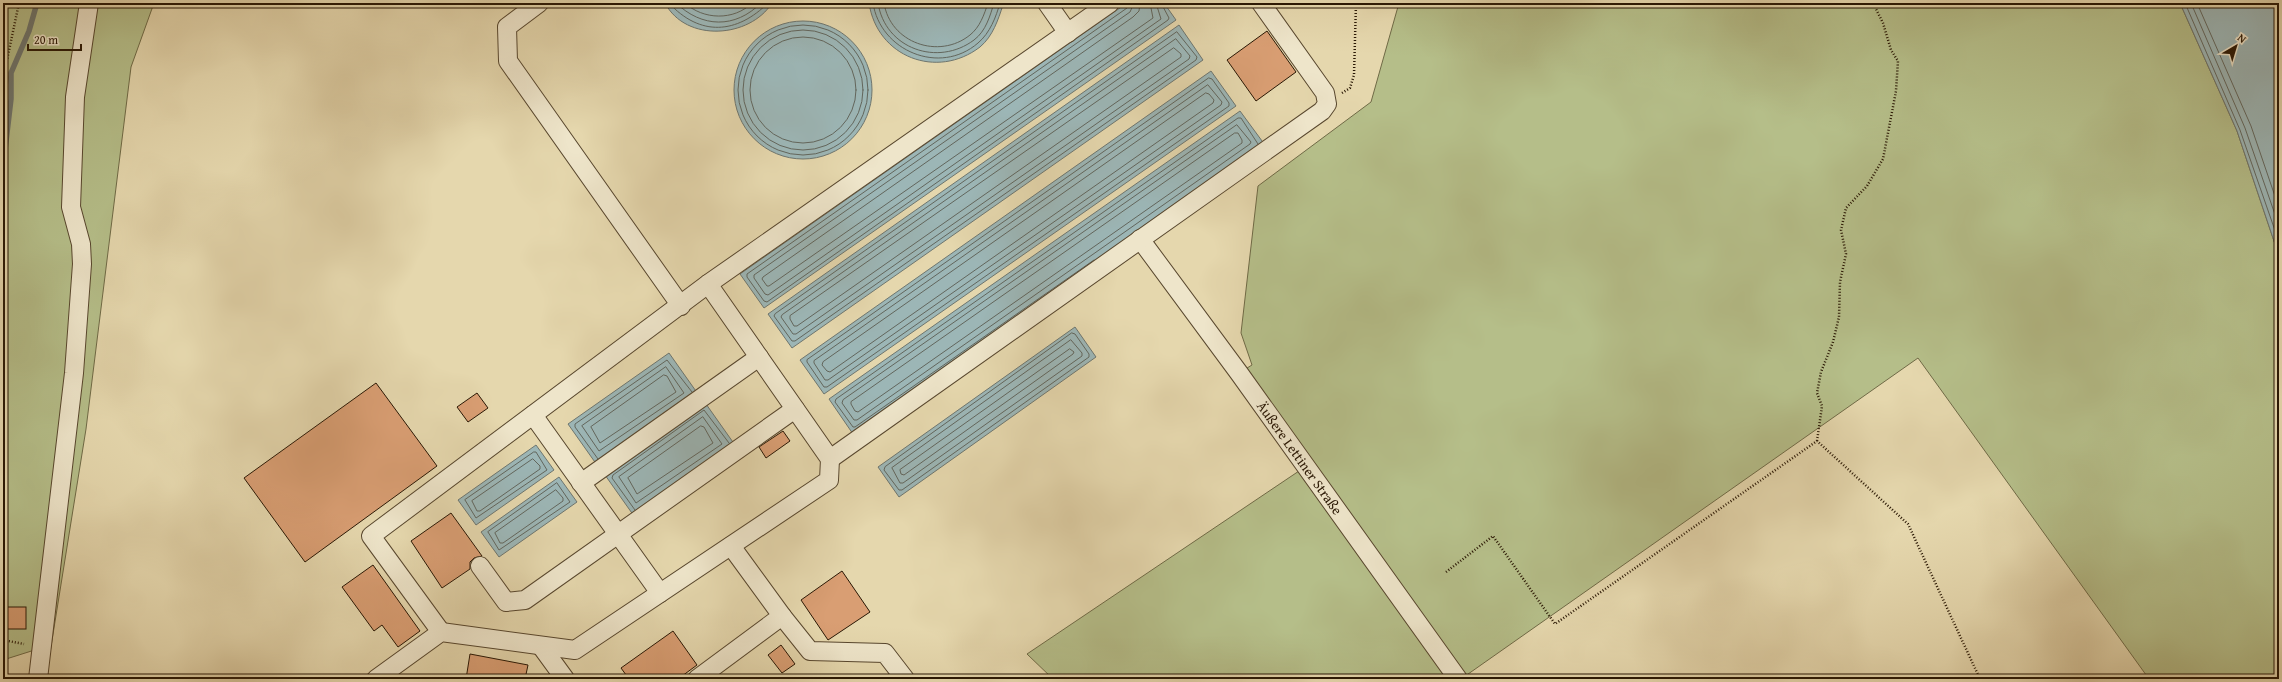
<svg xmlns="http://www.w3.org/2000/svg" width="2282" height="682" viewBox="0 0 2282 682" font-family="'Gentium Book Plus',serif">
<rect width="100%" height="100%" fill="#e5d7ad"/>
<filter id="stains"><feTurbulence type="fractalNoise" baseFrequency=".005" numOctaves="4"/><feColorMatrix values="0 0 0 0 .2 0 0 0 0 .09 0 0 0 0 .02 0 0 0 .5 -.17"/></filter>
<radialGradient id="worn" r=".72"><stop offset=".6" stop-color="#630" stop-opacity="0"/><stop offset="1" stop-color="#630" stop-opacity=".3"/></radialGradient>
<g fill="#b5be89" stroke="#6f6a46">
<path d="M 5,3 L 154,3 L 131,67 L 86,429 L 49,659 L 41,648 L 3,660 L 3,151 L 5,150 C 7,133 12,114 11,98 C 8,67 0,33 5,3 Z"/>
<path d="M 1399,3 L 2180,3 L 2237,131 L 2279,256 L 2279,679 L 2149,679 L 1918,358 L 1461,679 L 1053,679 L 1027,654 L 1299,471 L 1239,373 L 1252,365 L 1241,333 L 1258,186 L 1371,102 Z"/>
</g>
<g fill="#9cb6b6" stroke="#6e766f">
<path d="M 665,3 L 772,3 C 750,38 686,43 665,3 Z"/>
<path d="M 869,3 L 1003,3 L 1003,5 C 998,20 993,36 980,47 C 937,80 877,57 869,3 Z"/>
<path d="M 1127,3 L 1164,3 L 1176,20 L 764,308 L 740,274 Z"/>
<path d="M 2180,3 L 2279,3 L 2279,256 L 2237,131 Z"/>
<circle cx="803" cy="90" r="69"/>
<path d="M 1179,25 L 1203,60 L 792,348 L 768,314 Z"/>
<path d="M 1211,71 L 1236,106 L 824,394 L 800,360 Z"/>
<path d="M 1240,111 L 1265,145 L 853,434 L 829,399 Z"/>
<path d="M 1075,327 L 1096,357 L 899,497 L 878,467 Z"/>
<path d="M 669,353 L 698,394 L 597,465 L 568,424 Z"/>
<path d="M 706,404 L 735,445 L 634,516 L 605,475 Z"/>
<path d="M 536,445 L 554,470 L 476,525 L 458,500 Z"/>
<path d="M 559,477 L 577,502 L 499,557 L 481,532 Z"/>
</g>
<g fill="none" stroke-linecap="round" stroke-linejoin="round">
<g stroke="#62665d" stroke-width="1">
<path d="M 669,3 C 700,37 737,34 768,3"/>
<path d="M 676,3 C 702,28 735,29 761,3"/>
<path d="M 685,3 C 703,20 734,21 752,3"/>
<path d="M 873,3 C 880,51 940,76 978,43 C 990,33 996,17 1000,3"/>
<path d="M 878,3 C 885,49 938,67 974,40 C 986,31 990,16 994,3"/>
<path d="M 884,3 C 890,43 939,60 970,35 C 980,27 984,15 988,3"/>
<path d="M 1129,3 L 1127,8 L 747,274 L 747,277 L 764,301 L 767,302 L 1168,20 L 1169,18 L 1161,3"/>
<path d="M 1134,3 L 1130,12 L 754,275 L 754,278 L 765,294 L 768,295 L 1161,19 L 1156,3"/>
<path d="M 1140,3 L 1139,11 L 1133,17 L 763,277 L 762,279 L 767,286 L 769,286 L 1153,18 L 1150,3"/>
<path d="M 2185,3 L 2240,130 L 2279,242"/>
<path d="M 2191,3 L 2245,128 L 2279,226"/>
<path d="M 2197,3 L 2251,126 L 2279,208"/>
<circle cx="803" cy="90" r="65"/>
<circle cx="803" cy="90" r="60"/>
<path d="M 1177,32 L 1197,57 L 1196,60 L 795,341 L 792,341 L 774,316 L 775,314 Z"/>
<circle cx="803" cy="90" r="53"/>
<path d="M 1176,39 L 1190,56 L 1189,59 L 796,334 L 793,334 L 781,317 L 782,315 Z"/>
<path d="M 1174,48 L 1181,54 L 1181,57 L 797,326 L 794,326 L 790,319 L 790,316 Z"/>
<path d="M 1209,78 L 1212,79 L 1229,103 L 1229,106 L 827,387 L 824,387 L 807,362 L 807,360 Z"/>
<path d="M 1208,85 L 1222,102 L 1221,105 L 828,380 L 825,380 L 814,363 L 814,361 Z"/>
<path d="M 1206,93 L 1209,94 L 1214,100 L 1213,103 L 830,372 L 827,371 L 822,365 L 823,362 Z"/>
<path d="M 1237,125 L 1251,142 L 1250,144 L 857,420 L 854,420 L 842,403 L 843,400 Z"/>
<path d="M 1235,133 L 1238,133 L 1242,140 L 1242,143 L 858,412 L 855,411 L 851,404 L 851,402 Z"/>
<path d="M 1094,260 L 855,427 L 853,427 L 835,402 L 836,399 L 1238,118 L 1241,118 L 1258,144"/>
<path d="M 1072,333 L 1075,334 L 1089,354 L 1089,357 L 902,490 L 899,490 L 884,470 L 885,467 Z"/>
<path d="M 1071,340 L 1082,353 L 1082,356 L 903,483 L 900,483 L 892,468 Z"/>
<path d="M 1070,349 L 1074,352 L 1073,354 L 904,475 L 901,474 L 900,470 Z"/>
<path d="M 666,367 L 684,393 L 599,451 L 582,426 Z"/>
<path d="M 664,375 L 667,376 L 676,392 L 600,443 L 591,427 Z"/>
<path d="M 703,417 L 722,444 L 636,503 L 619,477 Z"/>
<path d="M 701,426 L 704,427 L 713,443 L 637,494 L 628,478 Z"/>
<path d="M 534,452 L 536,452 L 547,470 L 476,518 L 465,500 Z"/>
<path d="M 533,459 L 540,466 L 540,469 L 480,511 L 477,511 L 472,501 Z"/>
<path d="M 598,459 L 575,427 L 575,424 L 667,360 L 692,392"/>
<path d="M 557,483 L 570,502 L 499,550 L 488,532 Z"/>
<path d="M 556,490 L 563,498 L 563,501 L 503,543 L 500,543 L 495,533 Z"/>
<path d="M 635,510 L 612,478 L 613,475 L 704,410 L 729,443"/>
</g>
<path stroke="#6e766f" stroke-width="5.5" d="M 3,151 L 5,150 L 11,99 L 11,73 L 29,31 L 37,3"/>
</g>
<g fill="#d99e73" stroke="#291704">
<path d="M 1267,31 L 1296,72 L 1256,101 L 1227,60 Z"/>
<path d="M 376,383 L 437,466 L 305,562 L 244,478 Z"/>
<path d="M 477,393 L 488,408 L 468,422 L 457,407 Z"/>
<path d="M 783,431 L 790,441 L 766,458 L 759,447 Z"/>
<path d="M 451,513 L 482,556 L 474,558 L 470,562 L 470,569 L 442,588 L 411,541 Z"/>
<path d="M 373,565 L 420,631 L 398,647 L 382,625 L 374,631 L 342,587 Z"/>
<path d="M 842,571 L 870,612 L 828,640 L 801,600 Z"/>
<rect x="3" y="607" width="23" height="22"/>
<path d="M 673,631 L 697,665 L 678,679 L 629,679 L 621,668 Z"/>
<path d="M 781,645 L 795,664 L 782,673 L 768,655 Z"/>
<path d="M 470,654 L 528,665 L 525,679 L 466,679 Z"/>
</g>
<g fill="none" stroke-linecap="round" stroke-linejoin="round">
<defs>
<g id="minor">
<path d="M 539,3 L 507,27 L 508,61 L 681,306"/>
<path d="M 1047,3 L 1068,33"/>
<path id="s1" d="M 1140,239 L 1239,373 L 1458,679"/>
<path d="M 533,415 L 660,593"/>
<path d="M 830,459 L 1322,111 L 1327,104 L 1325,93 L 1261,3"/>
<path d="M 581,483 L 759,357"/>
<path d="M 480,566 L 506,602 L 525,600 L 795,409"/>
<path d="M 782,616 L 810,651 L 885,653 L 905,679"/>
<path d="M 441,632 L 371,536 L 708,284 L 1110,3"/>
<path d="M 541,646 L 565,679"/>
<path d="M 38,679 L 74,373 L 82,264 L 81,244 L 71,207 L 75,97 L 89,3"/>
<path d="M 376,679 L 441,632 L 575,650 L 829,480 L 830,459 L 708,284"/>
<path d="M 697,679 L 782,616 L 731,546"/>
</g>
</defs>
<use href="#minor" stroke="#58472e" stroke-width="20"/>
<g stroke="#291704" stroke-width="2.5" stroke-dasharray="1 2" stroke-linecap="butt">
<path d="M 3,79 L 19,3"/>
<path d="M 1342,93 L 1350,88 L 1354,75 L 1356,3"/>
<path d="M 1817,441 L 1822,406 L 1817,393 L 1821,372 L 1833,342 L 1839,317 L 1840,282 L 1846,254 L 1841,230 L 1846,208 L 1867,186 L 1883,159 L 1896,91 L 1898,61 L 1891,50 L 1883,23 L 1873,3"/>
<path d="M 1446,572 L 1493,536 L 1555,624 L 1817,441 L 1908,524 L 1980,679"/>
<path d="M 3,640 L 24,644"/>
</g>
<use href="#minor" stroke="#eee5ca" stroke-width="18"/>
</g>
<g text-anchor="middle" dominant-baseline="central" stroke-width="3" stroke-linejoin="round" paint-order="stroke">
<g font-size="14" fill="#291704" stroke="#eee5ca">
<text stroke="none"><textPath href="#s1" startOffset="271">Äußere Lettiner Straße</textPath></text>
</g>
</g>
<rect width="2282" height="682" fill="none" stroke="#e5d7ad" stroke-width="16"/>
<rect x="4" y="4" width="2274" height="674" fill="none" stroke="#291704" stroke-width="2"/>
<rect x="8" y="8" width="2266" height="666" fill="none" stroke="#291704"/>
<g transform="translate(2236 46) rotate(38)" stroke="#eee5ca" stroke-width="3" paint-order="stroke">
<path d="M0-3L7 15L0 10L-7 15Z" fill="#291704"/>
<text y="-6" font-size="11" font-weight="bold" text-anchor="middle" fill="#291704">N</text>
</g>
<path d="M28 44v6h53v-6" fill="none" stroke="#291704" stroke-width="2"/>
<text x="34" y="44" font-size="12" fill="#291704" stroke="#eee5ca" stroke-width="3" paint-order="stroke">20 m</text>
<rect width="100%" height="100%" filter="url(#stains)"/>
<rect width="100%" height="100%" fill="url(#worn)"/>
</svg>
